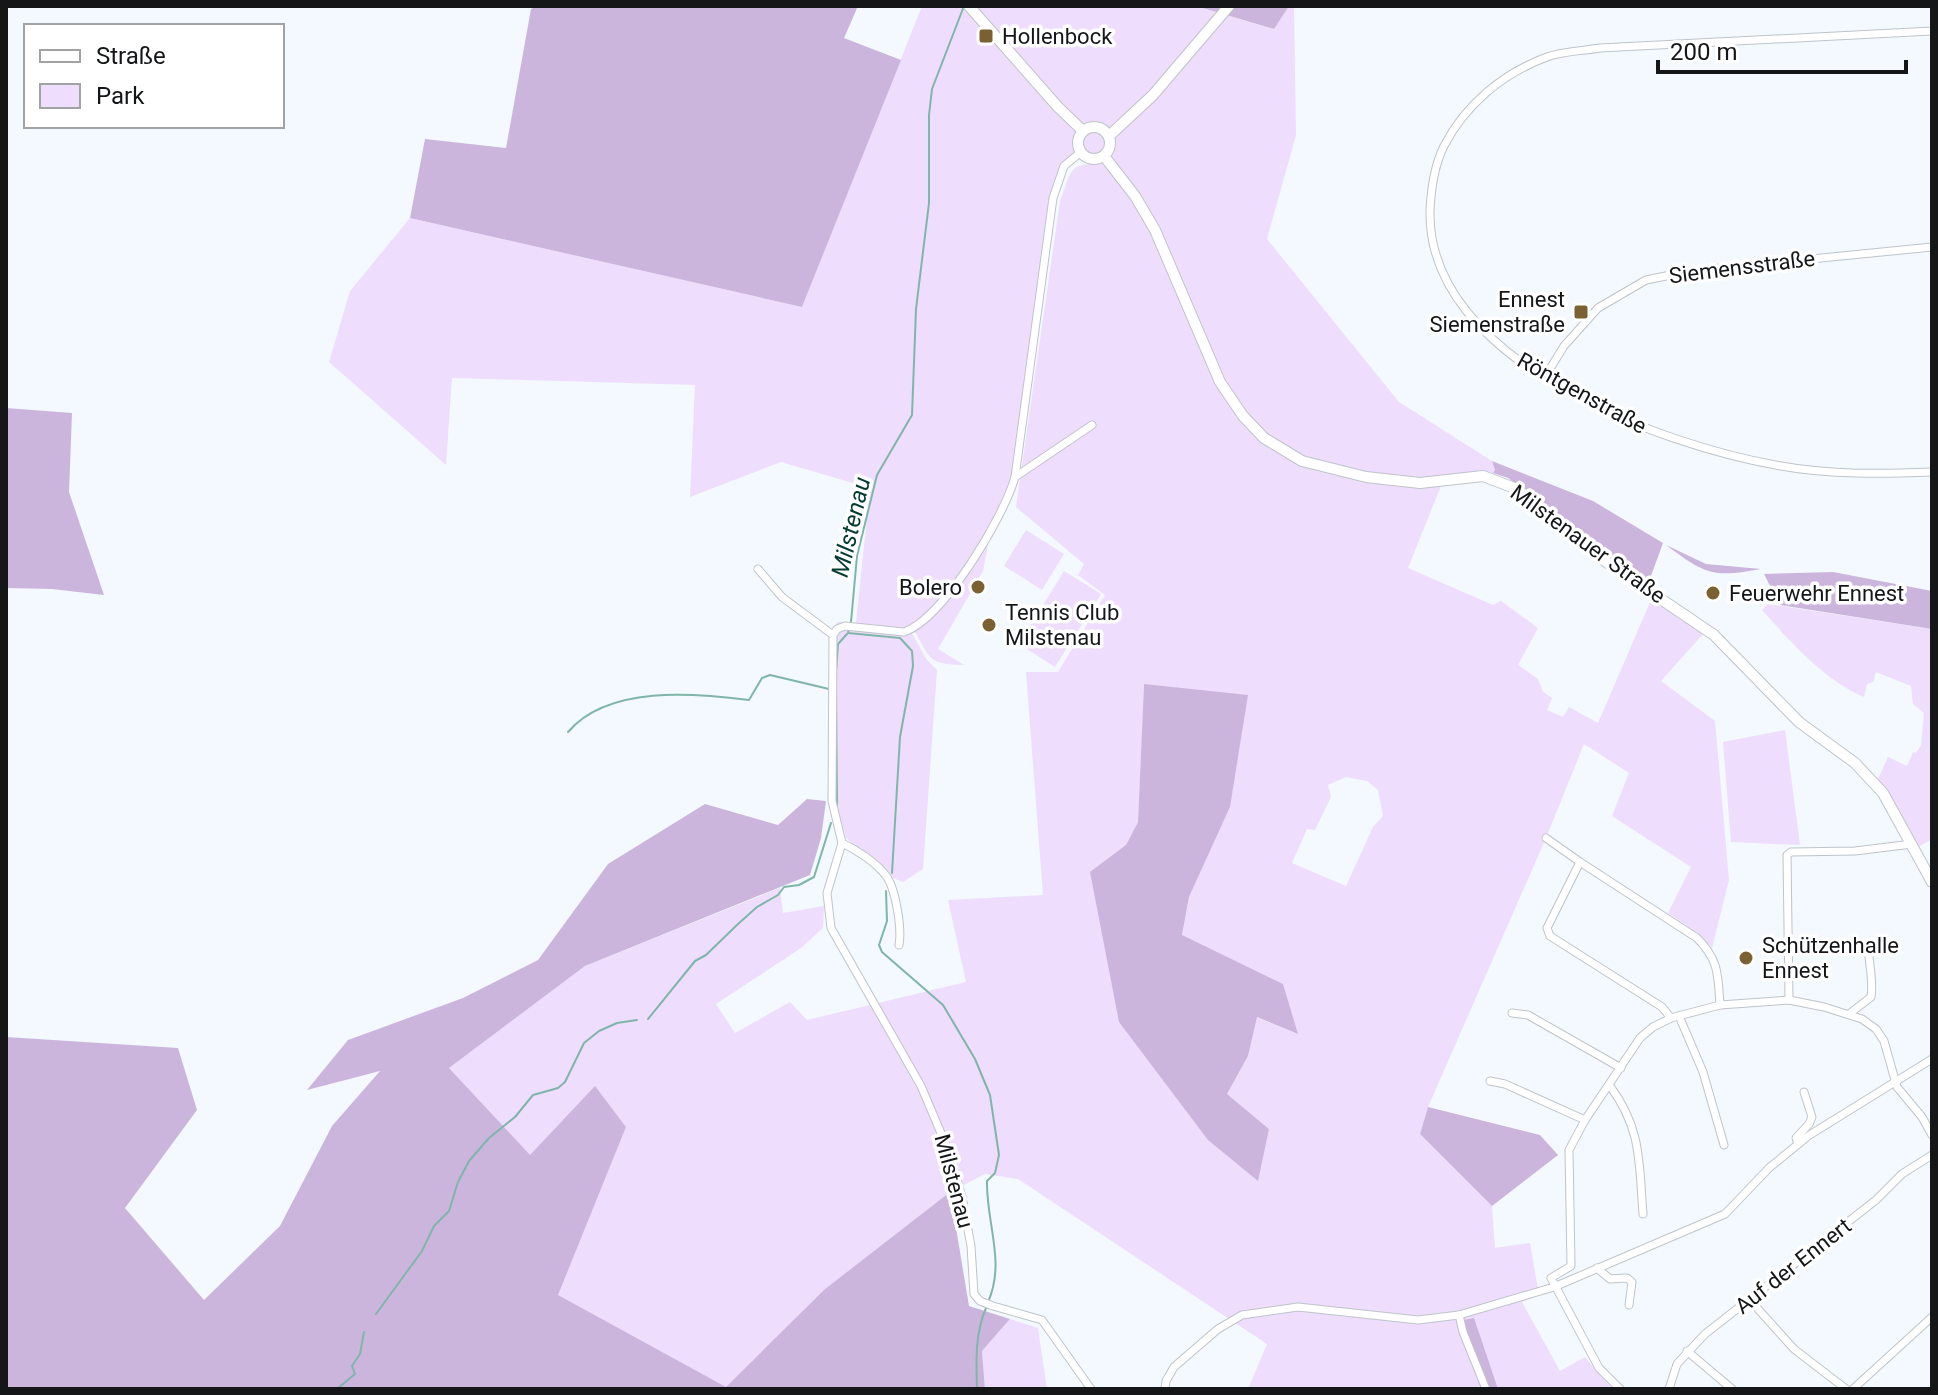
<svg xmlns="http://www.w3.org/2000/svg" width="1938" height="1395" viewBox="0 0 1938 1395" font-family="Roboto,sans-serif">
<rect width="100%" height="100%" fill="#f3f9fe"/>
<g fill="#efddfd" fill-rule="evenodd">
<path d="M 922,6 L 1196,6 L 1273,29 L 1289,6 L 1294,6 L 1296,135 L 1267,239 L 1399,402 L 1492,461 L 1495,470 L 1493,473 L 1479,470 L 1473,476 L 1443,481 L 1408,568 L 1493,605 L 1501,601 L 1538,628 L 1518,665 L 1538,679 L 1543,692 L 1552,698 L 1547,710 L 1563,717 L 1569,707 L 1598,723 L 1651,600 L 1704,633 L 1661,681 L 1715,721 L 1729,880 L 1712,948 L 1699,934 L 1668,913 L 1691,867 L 1612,816 L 1629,773 L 1584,744 L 1546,838 L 1428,1107 L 1420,1134 L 1492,1206 L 1495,1248 L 1530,1243 L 1539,1295 L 1522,1302 L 1560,1371 L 1585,1357 L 1612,1389 L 1248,1389 L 1267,1344 L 1018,1179 L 985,1174 L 950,1192 L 825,1289 L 727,1388 L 557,1295 L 626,1127 L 595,1087 L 530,1156 L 449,1068 L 585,966 L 780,888 L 783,913 L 824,906 L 823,928 L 801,948 L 716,1004 L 735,1033 L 790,1002 L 807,1020 L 966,982 L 948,900 L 1043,895 L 1026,672 L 1058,672 L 1105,595 L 1078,575 L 1084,564 L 1016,507 L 1060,201 C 1072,172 1066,165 1098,163 L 1083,155 L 1064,166 L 1057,181 L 1015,477 L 966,572 L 925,617 L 910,630 L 927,660 L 937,670 L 923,869 L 903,882 L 888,876 L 846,838 L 837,807 L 837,622 L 856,623 L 870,488 L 781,462 L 690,497 L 695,385 L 452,378 L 446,465 L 329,362 L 350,291 L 410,218 L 802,307 ZM 1144,684 L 1230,807 L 1189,897 L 1182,936 L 1197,945 L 1297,1034 L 1256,1017 L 1248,1056 L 1227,1094 L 1269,1129 L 1119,1022 L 1126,845 L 1138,822 ZM 1346,777 L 1367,781 L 1378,790 L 1383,816 L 1373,827 L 1346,886 L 1292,863 L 1307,829 L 1315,830 L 1331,797 L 1328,785 Z"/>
<path d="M 1026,530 L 1064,554 L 1042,590 L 1004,566 Z"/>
<path d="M 989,539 L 983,571 L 938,649 L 964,665 C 928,664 931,660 914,630 C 949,603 968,577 989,539 Z"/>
<path d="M 1064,571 L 1101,594 L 1055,667 L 1019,644 Z"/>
<path d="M 1768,604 L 1932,629 L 1932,839 L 1918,847 L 1877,781 L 1888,757 L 1907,766 L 1913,752 L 1916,753 L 1921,745 L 1924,713 L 1913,704 L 1911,686 L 1876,672 L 1873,682 L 1867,684 L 1864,697 C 1824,680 1791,642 1762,610 Z"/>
<path d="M 1785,730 L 1800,845 L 1731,842 L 1723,742 Z"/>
<path d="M 1010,1319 L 1038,1328 L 1047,1389 L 985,1389 L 982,1351 Z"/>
</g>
<g fill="#ccb5dd">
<path d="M 537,6 L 858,6 L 844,38 L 901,60 L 802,307 L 410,218 L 425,139 L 506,148 L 531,9 Z"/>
<path d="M 1196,6 L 1289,6 L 1274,29 Z"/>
<path d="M 6,408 L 72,413 L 69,492 L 104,595 L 52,589 L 6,588 Z"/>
<path d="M 1492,461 L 1593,501 L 1663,543 L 1648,584 L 1607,558 L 1522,488 L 1508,478 L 1493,473 L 1495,470 Z"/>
<path d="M 1666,545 L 1706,564 L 1761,569 C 1712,578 1705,574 1666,545 Z"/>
<path d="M 1833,572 L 1932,591 L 1932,629 L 1780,605 L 1764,574 Z"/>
<path d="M 1144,684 L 1248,695 L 1230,807 L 1189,897 L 1182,935 L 1283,984 L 1298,1034 L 1257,1017 L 1248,1056 L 1227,1094 L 1269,1129 L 1258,1181 L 1208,1140 L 1119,1022 L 1090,872 L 1126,845 L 1138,822 Z"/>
<path d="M 807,799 L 826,801 L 821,838 L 810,875 L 585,966 L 449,1068 L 530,1155 L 595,1086 L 626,1127 L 558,1295 L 726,1387 L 825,1289 L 950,1192 L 969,1306 L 1010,1319 L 982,1351 L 985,1389 L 6,1389 L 6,1037 L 178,1048 L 197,1110 L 125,1208 L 204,1300 L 280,1226 L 332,1126 L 380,1071 L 307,1090 L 348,1040 L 463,998 L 538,960 L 608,864 L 705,804 L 778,825 Z"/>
<path d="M 1428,1107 L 1540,1135 L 1558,1155 L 1492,1206 L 1420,1134 Z"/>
<path d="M 1474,1318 L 1498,1389 L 1488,1389 L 1465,1330 L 1463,1320 Z"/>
</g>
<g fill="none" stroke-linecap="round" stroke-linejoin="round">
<g stroke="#7fb6a9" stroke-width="2">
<path d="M 851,622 L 857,556 L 877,475 L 912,415 L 916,309 L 929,203 L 929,115 L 932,89 L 964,6"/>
<path d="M 849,628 L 848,633 L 900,638 L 912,651 L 913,666 L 900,737 L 892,873"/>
<path d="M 836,672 L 838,644 L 847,634"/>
<path d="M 836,694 L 837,805"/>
<path d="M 568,732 C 608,685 694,693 749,700 L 762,678 L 770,675 L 829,689"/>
<path d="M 886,891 L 887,921 L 879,945 L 882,952 L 943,1005 L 975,1059 L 990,1095 L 999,1155 L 995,1173 L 987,1181 C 986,1223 1006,1262 988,1302"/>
<path d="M 648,1019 L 695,961 L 706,955 L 738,924 L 757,907 L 778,895 L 784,887 L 799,885 L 814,877 L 831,823"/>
<path d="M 376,1314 L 422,1251 L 434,1226 L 449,1211 L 458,1182 L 469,1161 L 489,1138 L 515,1117 L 533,1095 L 558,1088 L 565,1082 L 584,1043 L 599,1031 L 617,1023 L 637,1020"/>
<path d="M 337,1389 L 355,1374 L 352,1366 L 360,1354 L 364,1332"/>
<path d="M 977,1389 C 976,1362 975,1333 986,1308"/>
</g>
<defs>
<g id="street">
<path d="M 1932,31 L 1600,48 C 1583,51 1563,51 1547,57 C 1503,73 1465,105 1444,146 C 1434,166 1431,189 1430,211 C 1427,361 1660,445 1781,466 C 1831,475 1882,474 1932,472"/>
<path d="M 1545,377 L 1564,346 L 1598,308 L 1646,280 L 1691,271 L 1932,247"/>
<path d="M 1015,477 L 1092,425"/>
<path d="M 758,569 L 782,597 L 833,635"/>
<path d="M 1546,838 L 1580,862"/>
<path d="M 842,843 L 827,893 L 831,928 L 921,1086 L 949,1152 L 962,1197 L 971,1246 L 974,1294 L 980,1301 L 993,1306 L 1042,1320 L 1091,1389"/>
<path d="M 899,945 C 902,929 896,891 887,877 C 877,863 857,850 842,843 L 832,801 L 833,635 L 837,629 L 845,626 L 904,632 C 943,619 1004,517 1015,477 L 1053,198 L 1064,166 L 1081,152"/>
<path d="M 1789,1000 L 1787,855 L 1791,852 L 1855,851 L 1912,844"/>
<path d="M 1512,1013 L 1528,1015 L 1621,1068"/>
<path d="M 1849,1014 L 1871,997 C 1874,980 1868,961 1868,943"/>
<path d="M 1679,1016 L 1703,1072 L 1724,1145"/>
<path d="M 1671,1018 L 1662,1007 L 1550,936 L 1547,928 L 1580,862 L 1697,938 C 1719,960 1718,975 1720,1005"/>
<path d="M 1490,1081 L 1505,1084 L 1585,1120"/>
<path d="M 1610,1086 C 1642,1129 1639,1164 1643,1214"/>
<path d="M 1798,1144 L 1796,1138 L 1809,1124 L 1812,1117 L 1804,1092"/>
<path d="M 1597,1268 L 1610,1279 L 1627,1278 L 1632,1282 L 1629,1305"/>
<path d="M 1750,1300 L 1794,1349 L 1846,1389"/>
<path d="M 1459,1315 L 1463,1332 L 1486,1389"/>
<path d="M 1687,1351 L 1732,1389"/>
<path d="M 1165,1389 L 1166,1381 L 1174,1367 L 1218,1329 L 1242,1315 L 1298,1307 L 1418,1320 L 1459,1315 L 1554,1287 L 1725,1214 L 1769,1168 L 1808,1136 L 1932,1059"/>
<path d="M 1620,1389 L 1599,1368 L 1551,1278 L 1571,1266 L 1569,1150 L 1585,1120 L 1640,1038 L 1653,1027 L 1671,1018 L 1720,1005 L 1789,1000 L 1824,1007 L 1862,1019 L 1876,1029 L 1884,1041 L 1897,1087 L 1922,1117 L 1932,1135"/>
<path d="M 1669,1389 L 1677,1364 L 1705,1334 L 1876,1200 L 1902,1174 L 1932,1155"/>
<path d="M 1853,1389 L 1932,1317"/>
</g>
<g id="secondary">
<path d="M 969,6 L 1058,107 L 1083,131"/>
<circle cx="1094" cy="143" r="16"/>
<path d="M 1109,136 L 1153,95 L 1229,6"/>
<path d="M 1104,156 L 1135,196 L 1155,230 L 1220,382 L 1243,416 L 1264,438 L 1302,461 L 1366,477 L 1420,483 L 1483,476 L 1517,489 L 1599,557 L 1714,635 L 1799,722 L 1855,763 L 1883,793 L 1932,882"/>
</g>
</defs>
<use href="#street" stroke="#bec4c9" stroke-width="9"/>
<use href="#secondary" stroke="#bec4c9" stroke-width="12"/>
<use href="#street" stroke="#fff" stroke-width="7"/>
<use href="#secondary" stroke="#fff" stroke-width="10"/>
</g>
<g fill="#7b6032" stroke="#fff" stroke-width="3">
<rect x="978" y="28" width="16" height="16" rx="4"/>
<rect x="1573" y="304" width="16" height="16" rx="4"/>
<circle cx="978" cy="587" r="8"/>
<circle cx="1713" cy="593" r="8"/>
<circle cx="989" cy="625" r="8"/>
<circle cx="1746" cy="958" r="8"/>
</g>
<g text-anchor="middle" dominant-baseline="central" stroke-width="7" stroke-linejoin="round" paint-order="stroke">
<g font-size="22" fill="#141618" stroke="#fff" text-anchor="start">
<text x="1002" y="36">Hollenbock</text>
<text x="1565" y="299" text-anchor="end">Ennest<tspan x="1565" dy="25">Siemenstraße</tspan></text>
<text x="962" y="587" text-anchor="end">Bolero</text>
<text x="1729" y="593">Feuerwehr Ennest</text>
<text x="1005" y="612">Tennis Club<tspan x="1005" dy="25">Milstenau</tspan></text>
<text x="1762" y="945">Schützenhalle<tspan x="1762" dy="25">Ennest</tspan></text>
</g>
<g font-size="22" fill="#141618" stroke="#fff">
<text transform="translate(1742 267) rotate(-7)">Siemensstraße</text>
<text transform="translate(1582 393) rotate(29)">Röntgenstraße</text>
<text transform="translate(1588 544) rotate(36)">Milstenauer Straße</text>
<text transform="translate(954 1181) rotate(75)">Milstenau</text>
<text transform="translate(1793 1266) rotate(-38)">Auf der Ennert</text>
</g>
<g font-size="24" font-style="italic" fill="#043a31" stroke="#fff">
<text transform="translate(851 527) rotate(-77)">Milstenau</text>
</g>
</g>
<rect width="1938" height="1395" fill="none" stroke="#141618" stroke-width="16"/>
<rect x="24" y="24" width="260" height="104" fill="#ffffff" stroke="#a1a2a3" stroke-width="2"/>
<rect x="40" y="50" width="40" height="12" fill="#ffffff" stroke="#a1a2a3" stroke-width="2"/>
<text x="96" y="64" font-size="24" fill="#141618">Straße</text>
<rect x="40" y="84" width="40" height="24" fill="#efddfd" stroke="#a1a2a3" stroke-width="2"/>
<text x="96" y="104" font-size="24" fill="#141618">Park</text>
<path d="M1658 60v12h248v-12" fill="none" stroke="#141618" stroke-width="4"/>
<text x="1670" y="60" font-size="24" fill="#141618" stroke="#ffffff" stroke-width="6" paint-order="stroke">200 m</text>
</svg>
